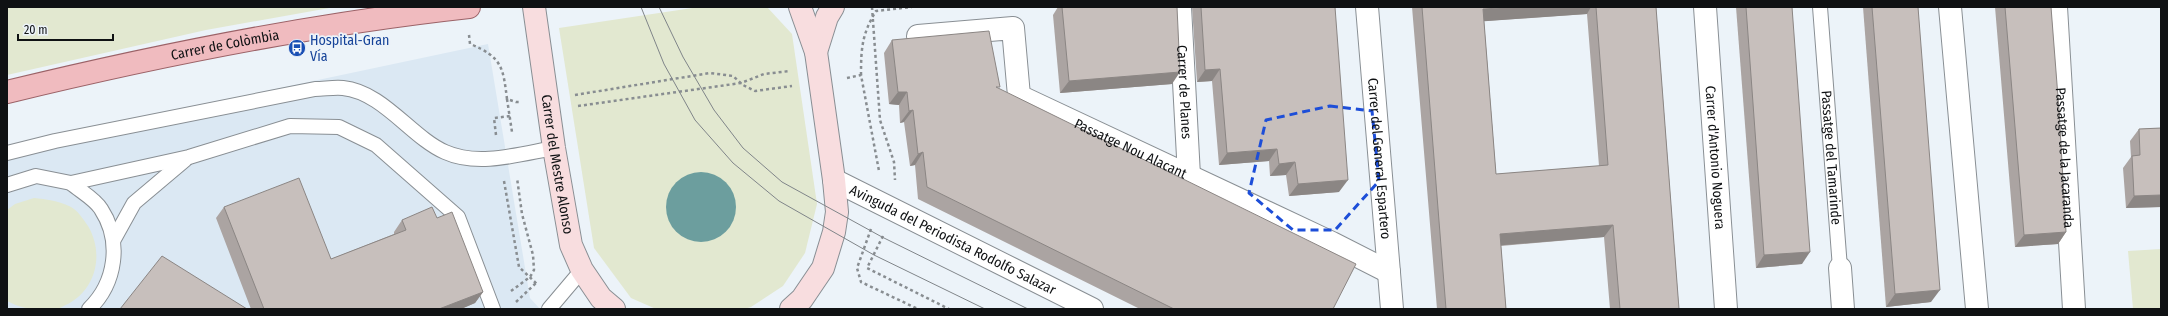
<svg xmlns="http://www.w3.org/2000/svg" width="2168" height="316" viewBox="0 0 2168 316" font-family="'Fira Sans Condensed',sans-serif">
<rect width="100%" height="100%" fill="#ecf3f9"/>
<path fill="#dbe8f3" d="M 488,44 L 530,298 L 540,309 L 7,309 L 7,146 Z"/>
<g fill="#e2e8d0">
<path d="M 7,7 L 335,7 L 206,30 L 7,75 Z"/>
<path d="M 699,7 L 767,7 L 792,34 L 817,204 L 805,253 L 783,286 L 751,307 L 744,309 L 656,309 L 631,298 L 594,248 L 559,28 Z"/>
<path d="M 34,198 C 46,199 58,201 69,206 C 77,209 83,219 88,226 C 104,253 97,288 68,304 C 65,305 61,308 57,309 C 40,312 22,309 7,301 L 7,210 L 15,204 Z"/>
<path d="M 2161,249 L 2161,309 L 2133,309 L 2128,251 Z"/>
</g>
<circle fill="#6c9e9e" cx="701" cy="207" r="35"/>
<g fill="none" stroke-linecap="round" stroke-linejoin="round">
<defs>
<g id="lane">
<path id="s1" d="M 1820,7 L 1840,268"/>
<path d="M 7,153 L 55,141 L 315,89 C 324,89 334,87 343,88 C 383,92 411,137 445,152 C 478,167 520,154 554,148"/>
<path d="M 71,183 C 80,191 95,199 101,209 C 122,241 116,283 89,309"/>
<path d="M 7,185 L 36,176 L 71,183 L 189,157 L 290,126 L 339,127 L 376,145 L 458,217 L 493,309"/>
<path d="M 114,239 L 134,203 L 185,160"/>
<path d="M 549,309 L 582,270"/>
</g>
<g id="street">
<path id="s2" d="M 1180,7 L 1189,176"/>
<path id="s3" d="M 1367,7 L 1392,309"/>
<path id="s4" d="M 1705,7 L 1726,309"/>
<path d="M 1950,7 L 1977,309"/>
<path id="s5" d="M 2056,7 L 2074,309"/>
<path id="s6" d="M 918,36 L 1013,28 L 1019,96 L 1332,243 L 1389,272"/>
<path id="s7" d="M 834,180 L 1092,309"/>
<path d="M 1840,268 L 1843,309"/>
</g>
<g id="secondary">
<path id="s8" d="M 534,7 L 554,148 L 571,245 L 582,270 L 601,298 L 614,309"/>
<path d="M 816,52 L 827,17 L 833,7"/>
<path d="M 791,309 L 802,299 L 823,268 L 834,232 L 837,212 L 834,180 L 816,52 L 800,7"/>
</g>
<g id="primary">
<path id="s9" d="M 7,92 C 159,55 314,24 469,7"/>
</g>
</defs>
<use href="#lane" stroke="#898f94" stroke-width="16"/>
<use href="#street" stroke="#898f94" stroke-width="24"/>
<use href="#secondary" stroke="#898f94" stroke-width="24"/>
<use href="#primary" stroke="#9b6267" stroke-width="24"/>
<g stroke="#888d91" stroke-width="2.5" stroke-dasharray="3 3" stroke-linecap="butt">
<path d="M 872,7 L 880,120 L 894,162 L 895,180"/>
<path d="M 469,35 L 470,44 C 502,57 503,67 507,99 L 516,102 L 520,102"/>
<path d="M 861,75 C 861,48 862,34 876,11 L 912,7"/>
<path d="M 847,78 L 861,75 L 879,171"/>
<path d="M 575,95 L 710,73 L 733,76 L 743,85 L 755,91 L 792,86"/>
<path d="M 507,99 L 512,132"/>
<path d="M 578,106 L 741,83 L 764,74 L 790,71"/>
<path d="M 496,135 L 494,118 L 510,116"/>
<path d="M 504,181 L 519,267 L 538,285"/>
<path d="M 871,229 L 857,268 L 861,282 L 918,309"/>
<path d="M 883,236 L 867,268 L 949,309"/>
<path d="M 511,291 L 530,277 L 534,270 L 533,255 L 522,214 L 517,178"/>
<path d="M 516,302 L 536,283"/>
</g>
<use href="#lane" stroke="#fff" stroke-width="14"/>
<use href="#street" stroke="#fff" stroke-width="22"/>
<use href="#secondary" stroke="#f8dddf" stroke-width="22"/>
<use href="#primary" stroke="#f0bbbf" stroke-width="22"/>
<g stroke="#808589" stroke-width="1">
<path d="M 641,7 L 664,64 L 695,120 L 733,163 L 779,201 L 874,255 L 985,309"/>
<path d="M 659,7 L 683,57 L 714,110 L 743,148 L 782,182 L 882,237 L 1028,309"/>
</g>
</g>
<g fill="#aba4a2" fill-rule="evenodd">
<path d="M 1058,7 L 1177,7 L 1172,84 L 1060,93 L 1053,15 Z"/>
<path d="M 1192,7 L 1335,7 L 1339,192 L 1289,196 L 1286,175 L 1270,176 L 1269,161 L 1219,165 L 1212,81 L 1197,82 Z"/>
<path d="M 1412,7 L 1656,7 L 1679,309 L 1610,309 L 1604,237 L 1501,246 L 1506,309 L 1437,309 ZM 1587,14 L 1599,166 L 1496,174 L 1484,21 Z"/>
<path d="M 1736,7 L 1792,7 L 1802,264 L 1756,268 Z"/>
<path d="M 1863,7 L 1918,7 L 1931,302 L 1886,307 Z"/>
<path d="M 1995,7 L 2051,7 L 2066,232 L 2058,244 L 2015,247 Z"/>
<path d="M 892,40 L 999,89 L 1333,309 L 1140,309 L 918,199 L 915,165 L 910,166 L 904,122 L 900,123 L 899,105 L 889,104 L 884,53 Z"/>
<path d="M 2161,128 L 2161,207 L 2126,208 L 2123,168 L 2131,157 L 2130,141 L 2139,129 Z"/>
<path d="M 224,207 L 331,259 L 394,234 L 394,232 L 402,220 L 437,218 L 483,292 L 475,303 L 461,309 L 251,309 L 216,218 Z"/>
</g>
<g fill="#8b8684">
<path d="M 1516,7 L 1591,7 L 1587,14 L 1474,22 L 1483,9 Z"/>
<path d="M 1220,69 L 1212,81 L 1197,82 L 1205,70 Z"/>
<path d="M 1180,72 L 1172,84 L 1060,93 L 1069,81 Z"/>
<path d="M 898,92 L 907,92 L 899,105 L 889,104 Z"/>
<path d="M 913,110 L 904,122 L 900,123 L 909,111 Z"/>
<path d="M 1277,149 L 1269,161 L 1219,165 L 1227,153 Z"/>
<path d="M 923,152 L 915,165 L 910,166 L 918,154 Z"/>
<path d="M 1295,162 L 1286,175 L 1270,176 L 1279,164 Z"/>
<path d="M 1348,180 L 1339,192 L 1289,196 L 1298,184 Z"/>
<path d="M 2161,195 L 2161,207 L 2126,208 L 2134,196 Z"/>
<path d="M 1613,225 L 1604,237 L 1492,246 L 1500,234 Z"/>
<path d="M 2066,232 L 2058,244 L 2015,247 L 2024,235 Z"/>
<path d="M 1810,252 L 1802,264 L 1756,268 L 1764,255 Z"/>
<path d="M 1940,290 L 1931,302 L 1886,307 L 1895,294 Z"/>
<path d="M 483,292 L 475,303 L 461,309 L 439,309 Z"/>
</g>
<g fill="#c7bfbc" stroke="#8b8684">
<path d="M 1062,7 L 1177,7 L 1180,72 L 1069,81 Z"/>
<path d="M 1201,7 L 1335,7 L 1348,180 L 1298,184 L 1295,162 L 1279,164 L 1277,149 L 1227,153 L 1220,69 L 1205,70 Z"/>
<path d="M 1422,7 L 1516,7 L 1483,9 L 1496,174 L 1608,165 L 1596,7 L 1656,7 L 1679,309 L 1620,309 L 1613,225 L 1500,234 L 1506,309 L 1446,309 Z"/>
<path d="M 1746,7 L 1792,7 L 1810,252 L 1764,255 Z"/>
<path d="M 1872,7 L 1918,7 L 1940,290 L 1895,294 Z"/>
<path d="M 2005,7 L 2051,7 L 2059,110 L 2066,232 L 2024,235 Z"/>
<path d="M 989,31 L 1000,87 L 996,87 L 1356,264 L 1333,309 L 1174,309 L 927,187 L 923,152 L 918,154 L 913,110 L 909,111 L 907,92 L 898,92 L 892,40 Z"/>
<path d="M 2161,128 L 2161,195 L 2134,196 L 2132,156 L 2140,155 L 2139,129 Z"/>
<path d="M 299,178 L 331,259 L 406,230 L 402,220 L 432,207 L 437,218 L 452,212 L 483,292 L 439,309 L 264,309 L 224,207 Z"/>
<path d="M 162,256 L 247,309 L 120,309 Z"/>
</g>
<path fill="none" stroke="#1d4ed8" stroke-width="3" stroke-dasharray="8 5" stroke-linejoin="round" d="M 1330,106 L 1372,111 L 1379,181 L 1335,230 L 1293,230 L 1249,193 L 1266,120 Z"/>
<defs>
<symbol id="bus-disc" viewBox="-11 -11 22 22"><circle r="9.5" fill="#1a4fb4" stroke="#ecf3f9"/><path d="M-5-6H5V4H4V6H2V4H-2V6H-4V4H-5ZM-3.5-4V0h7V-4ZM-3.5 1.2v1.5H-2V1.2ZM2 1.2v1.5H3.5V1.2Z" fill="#fff"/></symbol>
</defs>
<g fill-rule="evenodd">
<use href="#bus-disc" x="287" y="38" width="20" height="20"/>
</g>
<g text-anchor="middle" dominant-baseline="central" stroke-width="3.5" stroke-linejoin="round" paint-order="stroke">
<g font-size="14" fill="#164399" stroke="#ecf3f9" text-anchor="start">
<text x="310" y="40">Hospital-Gran<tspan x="310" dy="16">Vía</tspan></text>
</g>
<g font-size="14" fill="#0f1113" stroke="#ecf3f9">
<text stroke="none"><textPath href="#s9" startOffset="223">Carrer de Colòmbia</textPath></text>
<text stroke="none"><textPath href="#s2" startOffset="85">Carrer de Planes</textPath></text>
<text stroke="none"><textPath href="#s6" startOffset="287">Passatge Nou Alacant</textPath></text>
<text stroke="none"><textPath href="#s3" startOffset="152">Carrer del General Espartero</textPath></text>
<text stroke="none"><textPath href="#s4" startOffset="151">Carrer d'Antonio Noguera</textPath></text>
<text stroke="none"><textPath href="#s1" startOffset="151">Passatge del Tamarinde</textPath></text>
<text stroke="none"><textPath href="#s5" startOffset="151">Passatge de la Jacaranda</textPath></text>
<text stroke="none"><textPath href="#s8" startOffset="159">Carrer del Mestre Alonso</textPath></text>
<text stroke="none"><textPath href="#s7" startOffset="133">Avinguda del Periodista Rodolfo Salazar</textPath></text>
</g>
</g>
<rect width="2168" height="316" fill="none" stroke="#0f1113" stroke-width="16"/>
<path d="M18 34v6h95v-6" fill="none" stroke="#0f1113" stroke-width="2"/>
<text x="24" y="34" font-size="12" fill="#0f1113" stroke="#ecf3f9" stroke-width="3" paint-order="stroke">20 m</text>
</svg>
